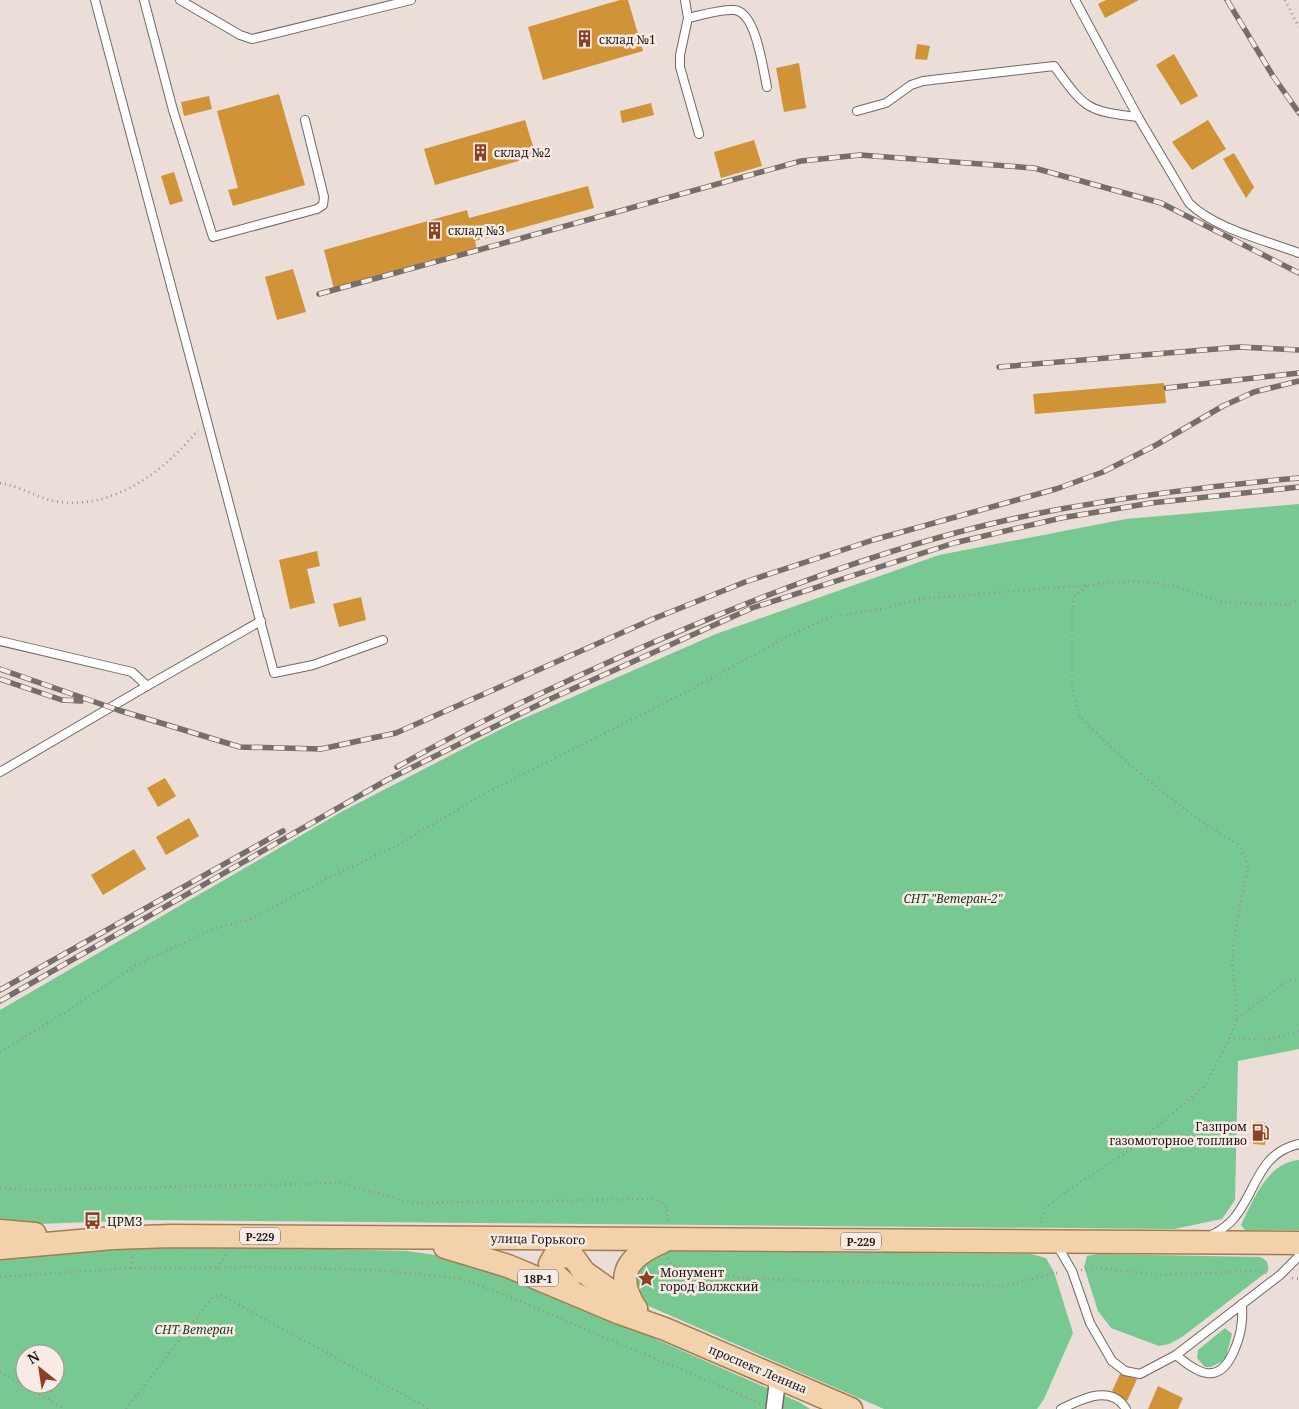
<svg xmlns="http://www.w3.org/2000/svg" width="1299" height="1409" viewBox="0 0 1299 1409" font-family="'Noto Serif',serif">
<rect width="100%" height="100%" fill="#ebddd7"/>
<g fill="#78c891" fill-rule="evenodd">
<path d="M 1299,504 L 1299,1049 L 1238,1061 L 1235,1200 L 1222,1219 L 1174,1229 L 142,1220 L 39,1224 L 0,1222 L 0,1010 L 343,811 L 511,724 L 716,634 L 939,555 L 1126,519 Z"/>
<path d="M 1299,1160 L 1299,1230 L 1245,1230 L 1241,1225 C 1253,1200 1268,1162 1299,1160 Z"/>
<path d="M 251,1247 L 407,1251 L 443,1256 L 512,1276 L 799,1402 L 810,1409 L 0,1409 L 0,1258 L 132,1249 ZM 25,1354 L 55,1354 L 55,1384 L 25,1384 Z"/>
<path d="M 661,1251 L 1031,1254 L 1046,1258 L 1054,1272 L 1073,1333 L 1044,1399 L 1037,1409 L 884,1409 L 644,1304 L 633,1281 L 643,1260 Z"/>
<path d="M 1097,1254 L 1260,1257 C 1267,1260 1269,1263 1268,1271 L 1182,1337 L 1169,1344 L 1159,1346 L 1111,1328 L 1098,1311 L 1084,1267 L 1087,1256 Z"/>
<path d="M 1225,1328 L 1232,1334 L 1225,1360 L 1211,1367 L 1205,1367 L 1197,1358 L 1198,1350 Z"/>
</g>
<g fill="#d09337">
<path d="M 620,0 L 628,0 L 643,51 L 543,80 L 528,27 Z"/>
<path d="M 1106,0 L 1139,0 L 1105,18 L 1098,4 Z"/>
<path d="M 917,44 L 930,46 L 927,60 L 915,59 Z"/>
<path d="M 1174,54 L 1198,96 L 1181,105 L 1156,65 Z"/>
<path d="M 799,63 L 806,108 L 784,112 L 776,68 Z"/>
<path d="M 279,94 L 305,185 L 233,206 L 228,190 L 238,188 L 217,111 Z"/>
<path d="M 209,96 L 212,109 L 184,116 L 181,102 Z"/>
<path d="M 651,103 L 654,115 L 622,123 L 620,111 Z"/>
<path d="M 525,120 L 536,156 L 435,185 L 424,149 Z"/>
<path d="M 1208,120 L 1226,149 L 1192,170 L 1172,142 Z"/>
<path d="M 754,140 L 762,166 L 721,178 L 714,152 Z"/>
<path d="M 1234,153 L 1254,187 L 1246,198 L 1223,159 Z"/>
<path d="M 174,172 L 183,201 L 170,205 L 161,176 Z"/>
<path d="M 588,186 L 594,208 L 475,241 L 477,250 L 334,289 L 324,250 L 467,210 L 469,218 Z"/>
<path d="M 293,269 L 306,312 L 277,320 L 265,277 Z"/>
<path d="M 1164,383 L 1166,403 L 1035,414 L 1033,394 Z"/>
<path d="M 317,551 L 320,566 L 307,569 L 315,603 L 290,609 L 279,560 Z"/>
<path d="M 361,597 L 366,620 L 339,627 L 333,604 Z"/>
<path d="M 165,778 L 176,796 L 158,807 L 147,788 Z"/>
<path d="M 189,818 L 199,836 L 166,855 L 156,837 Z"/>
<path d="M 134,849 L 146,869 L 103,895 L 91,875 Z"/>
<path d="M 1255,1122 L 1267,1123 L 1265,1145 L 1253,1144 Z"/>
<path d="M 1120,1374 L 1137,1379 L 1127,1401 L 1112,1391 Z"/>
<path d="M 1158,1386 L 1183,1398 L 1178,1409 L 1148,1409 Z"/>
</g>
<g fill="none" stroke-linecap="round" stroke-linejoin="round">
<defs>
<g id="service">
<path d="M 95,0 L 274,673 L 313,665 L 383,640"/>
<path d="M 144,0 L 173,110 L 213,237 L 317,209 L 323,205 L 324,197 L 305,120"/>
<path d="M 180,0 L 240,35 L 252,39 L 411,0"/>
<path d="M 685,0 L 688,18 L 680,55 L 680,67 L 699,134"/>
<path d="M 1075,0 L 1138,117 L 1189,203 C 1215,229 1265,240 1299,253"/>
<path d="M 688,18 C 702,15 720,9 734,10 C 756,11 763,69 767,87"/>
<path d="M 857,111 L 886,103 L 911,85 L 923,81 L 1054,66 C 1085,108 1085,111 1138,117"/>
<path d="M 0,641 L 132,672 L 147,686 L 0,772"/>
<path d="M 147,686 L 261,621"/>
<path d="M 1210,1236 C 1219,1231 1228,1226 1235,1217 C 1257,1190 1258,1153 1299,1144"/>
<path d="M 1057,1245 L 1072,1271 L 1090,1323 L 1112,1361 L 1125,1371 L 1140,1374 L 1176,1355 L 1280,1275 L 1299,1256"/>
<path d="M 1176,1355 C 1197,1373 1218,1386 1233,1353 C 1241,1336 1243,1322 1242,1304"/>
<path d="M 1061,1409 C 1080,1400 1111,1383 1126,1409"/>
</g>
<path id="minor" d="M 774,1409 L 778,1377"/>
<g id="primary">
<path d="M 0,1231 L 35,1234"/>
<path d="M 561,1240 L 584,1272 L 636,1309"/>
<path d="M 445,1247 L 508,1266 L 620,1313 L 665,1329 L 851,1409"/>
<path d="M 0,1248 L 113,1238 L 171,1236 L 1299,1243"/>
<path d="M 569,1287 L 552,1272 L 550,1264 L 554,1257 L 571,1256"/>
<path d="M 636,1309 C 613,1274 629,1256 662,1242"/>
</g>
</defs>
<use href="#service" stroke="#736762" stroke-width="10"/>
<use href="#minor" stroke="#736762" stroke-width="18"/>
<use href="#primary" stroke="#a37c51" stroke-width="25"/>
<g stroke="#9b918c" stroke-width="2.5" stroke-dasharray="1 4" stroke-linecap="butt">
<path d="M 1285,0 L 1299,27"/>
<path d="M 0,483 C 19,486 36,497 54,501 C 111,512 165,471 198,430"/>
<path d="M 1237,1018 L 1287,981 L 1299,979"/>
<path d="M 1229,1038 L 1265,1040 L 1299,1031"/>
<path d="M 0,1052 L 66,1012 L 136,965 L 213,929 L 251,919 L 328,878 L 396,846 L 486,793 L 688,691 L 779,641 L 829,617 L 882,609 L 920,599 L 1135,581 L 1171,585 L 1222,602 L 1283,605 L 1299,600"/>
<path d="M 0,1188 L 29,1190 L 341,1183 L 412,1203 L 652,1199 L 660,1201 L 666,1206 L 669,1223"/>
<path d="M 1040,1223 L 1045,1208 L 1065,1192 L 1123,1155 L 1204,1087 L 1227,1044 L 1237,1018 L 1232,960 L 1237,920 L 1248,867 L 1245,857 L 1238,845 L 1196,818 L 1133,768 L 1080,717 L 1072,689 L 1072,612 L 1075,596 L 1087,586"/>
<path d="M 668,1258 L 671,1264 L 713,1274 L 753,1279 L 1003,1286 L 1061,1272"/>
<path d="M 132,1268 L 132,1254"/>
<path d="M 217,1268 L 226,1255"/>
<path d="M 1081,1270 L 1102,1268 L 1160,1275 L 1252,1271 L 1267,1273"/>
<path d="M 0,1277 L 132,1268 L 255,1267 L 381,1270 L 461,1279 L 505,1295 L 760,1403"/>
<path d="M 1292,1278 L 1299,1279"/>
<path d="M 0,1372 L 65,1409"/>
<path d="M 126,1409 L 212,1298 L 221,1295 L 429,1409"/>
</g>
<use href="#service" stroke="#fff" stroke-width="8"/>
<use href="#minor" stroke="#fff" stroke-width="15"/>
<use href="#primary" stroke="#f3d1aa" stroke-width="22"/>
<defs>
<g id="rail">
<path d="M 1227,0 L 1273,76 L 1299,113"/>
<path d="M 319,294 L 801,161 L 860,155 L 1034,168 L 1161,203 L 1299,273"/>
<path d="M 999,367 L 1240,347 L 1299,350"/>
<path d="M 1166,388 L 1299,373"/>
<path d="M 0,669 L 118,710 L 240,747 L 321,749 L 396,733 L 653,619 L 745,582 L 873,540 L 1056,489 L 1103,472 L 1156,445 L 1223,406 L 1254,392 L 1299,381"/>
<path d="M 0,679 L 62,700 L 81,701"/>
<path d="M 397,767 C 469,726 545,691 620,657 C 762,594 908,537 1061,509 C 1140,495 1219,485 1299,478"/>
<path d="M 0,990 L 283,831"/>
<path d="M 0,1001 L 387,780 L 548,700 L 752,608 L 954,543 L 1061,518 L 1151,503 L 1299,487"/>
</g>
</defs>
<use href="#rail" stroke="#766e6a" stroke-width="5.5"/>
<use href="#rail" stroke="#f8eae4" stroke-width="4" stroke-dasharray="11" stroke-linecap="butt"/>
</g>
<defs>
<symbol id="building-bare" viewBox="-9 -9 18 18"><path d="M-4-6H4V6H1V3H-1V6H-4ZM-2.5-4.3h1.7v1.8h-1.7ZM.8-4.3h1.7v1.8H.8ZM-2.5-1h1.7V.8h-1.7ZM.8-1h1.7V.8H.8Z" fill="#8a4124" stroke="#f8eae4" stroke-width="2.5" paint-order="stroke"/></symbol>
<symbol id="fuel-bare" viewBox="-9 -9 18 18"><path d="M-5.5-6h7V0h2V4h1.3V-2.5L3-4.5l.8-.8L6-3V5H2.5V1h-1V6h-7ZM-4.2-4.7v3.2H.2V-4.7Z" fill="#8a4124" stroke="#f8eae4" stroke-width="2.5" paint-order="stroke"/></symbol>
<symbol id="bus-bare" viewBox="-9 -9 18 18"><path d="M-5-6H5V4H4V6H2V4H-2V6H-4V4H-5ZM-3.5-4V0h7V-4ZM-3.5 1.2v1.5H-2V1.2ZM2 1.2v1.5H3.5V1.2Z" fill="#8a4124" stroke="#f8eae4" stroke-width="2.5" paint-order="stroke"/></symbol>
<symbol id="sight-bare" viewBox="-9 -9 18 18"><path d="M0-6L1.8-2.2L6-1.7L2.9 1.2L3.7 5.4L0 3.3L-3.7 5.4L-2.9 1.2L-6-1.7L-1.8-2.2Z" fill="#8a4124" stroke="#f8eae4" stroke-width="2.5" paint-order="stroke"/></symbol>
</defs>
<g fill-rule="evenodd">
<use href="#building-bare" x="572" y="26" width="25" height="25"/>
<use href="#building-bare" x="468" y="140" width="25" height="25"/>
<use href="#building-bare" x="422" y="218" width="25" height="25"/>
<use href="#fuel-bare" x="1248" y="1120" width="25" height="25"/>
<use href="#bus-bare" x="80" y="1208" width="25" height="25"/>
<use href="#sight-bare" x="634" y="1266" width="25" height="25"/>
</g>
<g text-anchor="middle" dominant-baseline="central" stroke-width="5" stroke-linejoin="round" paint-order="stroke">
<g fill="#f8eae4" stroke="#5e5753" stroke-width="1">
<rect x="240" y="1227.5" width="40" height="17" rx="4"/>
<rect x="841" y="1232.5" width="40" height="17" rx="4"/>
<rect x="518" y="1269.5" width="40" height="17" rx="4"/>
</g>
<g font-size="11" font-weight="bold" fill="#1c1815">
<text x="260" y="1236">Р-229</text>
<text x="861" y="1241">Р-229</text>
<text x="538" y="1278">18Р-1</text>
</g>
<g font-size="12" fill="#1c1815" stroke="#f8eae4" text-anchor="start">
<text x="599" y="39">склад №1</text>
<text x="494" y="152">склад №2</text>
<text x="448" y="230">склад №3</text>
<text x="1247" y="1126" text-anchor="end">Газпром<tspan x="1247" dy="14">газомоторное топливо</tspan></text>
<text x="107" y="1221">ЦРМЗ</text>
<text x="660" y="1272">Монумент<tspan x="660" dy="14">город Волжский</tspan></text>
</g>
<g font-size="12" font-style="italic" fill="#143b22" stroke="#f8eae4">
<text x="953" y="898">СНТ "Ветеран-2"</text>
<text x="194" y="1329">СНТ Ветеран</text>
</g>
<g font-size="12" fill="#1c1815" stroke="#f8eae4">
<text transform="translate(538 1239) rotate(1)">улица Горького</text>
<text transform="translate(758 1369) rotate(23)">проспект Ленина</text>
</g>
</g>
<g transform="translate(40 1369) rotate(330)"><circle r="24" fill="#f8eae4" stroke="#a09691"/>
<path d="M0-4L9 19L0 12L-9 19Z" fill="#8a4124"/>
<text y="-8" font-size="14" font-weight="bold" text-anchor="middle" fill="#1c1815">N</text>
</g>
</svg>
